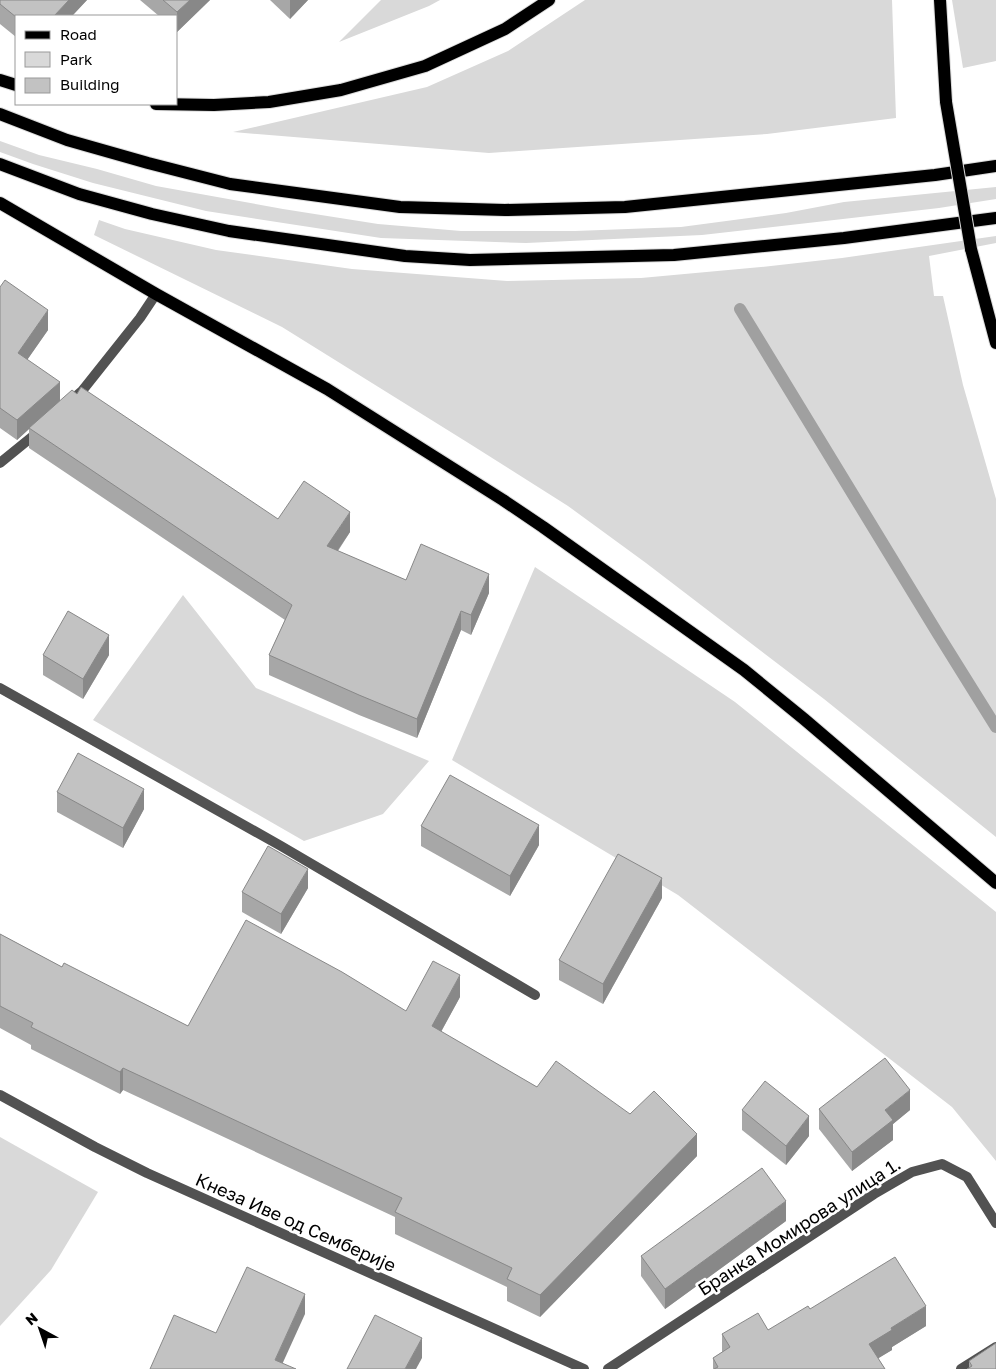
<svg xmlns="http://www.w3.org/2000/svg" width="996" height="1369" viewBox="0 0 996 1369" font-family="'Golos Text',sans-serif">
<rect width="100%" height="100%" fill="#fff"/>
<g fill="#d9d9d9">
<path d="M 381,0 L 440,0 L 429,6 L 339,42 Z"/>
<path d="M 585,0 L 892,0 L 896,118 L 767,134 L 489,153 L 233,132 L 427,87 L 508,51 Z"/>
<path d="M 952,0 L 996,0 L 996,61 L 963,68 Z"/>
<path d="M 0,141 L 39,155 L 97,169 L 156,186 L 283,209 L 378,224 L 461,231 L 575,231 L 681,227 L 786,213 L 844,202 L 996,187 L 996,199 L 939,208 L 702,235 L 526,243 L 381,238 L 206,211 L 93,183 L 33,164 L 0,152 Z"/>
<path d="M 99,220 L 125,229 L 216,250 L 352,269 L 507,281 L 641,278 L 761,267 L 842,258 L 996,236 L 996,243 L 929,256 L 934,296 L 943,296 L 963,385 L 996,499 L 996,837 L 824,699 L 646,563 L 568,506 L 470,444 L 282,327 L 94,235 Z"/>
<path d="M 535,567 L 735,702 L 996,912 L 996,1161 L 952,1107 L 678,895 L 452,760 Z"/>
<path d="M 183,595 L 256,688 L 429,761 L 383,814 L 304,841 L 93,720 Z"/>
<path d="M 0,1137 L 98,1192 L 51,1270 L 0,1326 Z"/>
</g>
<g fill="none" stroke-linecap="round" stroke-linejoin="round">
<path stroke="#a0a0a0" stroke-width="12" d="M 740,309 L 938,634 L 996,727"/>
<defs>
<g id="primary">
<path d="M 940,0 L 946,102"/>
<path d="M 0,80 L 16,85"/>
<path d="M 156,104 L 214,105 L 269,102 L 341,90 L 425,66 L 505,29 L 549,0"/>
<path d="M 0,114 L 67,140 L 148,163 L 230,184 L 400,207 L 505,210 L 625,207 L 935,175 L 996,166"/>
<path d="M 0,164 L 79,194 L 152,214 L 229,231 L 405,256 L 470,260 L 674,255 L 844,238 L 996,218"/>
<path d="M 0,203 L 156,294 L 327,389 L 503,500 L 543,527 L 744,670 L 804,719 L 996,883"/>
<path d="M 971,249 L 996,343"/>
</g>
</defs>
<use href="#primary" stroke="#dbdbdb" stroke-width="14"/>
<g stroke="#525252" stroke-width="10">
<path d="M 74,398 L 82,391 L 140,318 L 156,294"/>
<path d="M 0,463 L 38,432"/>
<path d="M 0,688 L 281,846 L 535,995"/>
<path d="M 0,1095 L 95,1147 L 147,1173 L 584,1369"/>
<path d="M 608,1369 L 874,1194 L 912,1172 L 942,1164 L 967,1177 L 996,1223"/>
<path d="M 961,1369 L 996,1347"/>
</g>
<use href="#primary" stroke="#000" stroke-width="12"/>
<defs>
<path id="primary-bridge" d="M 946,102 L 971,249"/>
</defs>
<use href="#primary-bridge" stroke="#dbdbdb" stroke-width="14" stroke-linecap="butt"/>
<use href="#primary-bridge" stroke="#000" stroke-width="12"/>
</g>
<g fill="#a7a7a7">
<path d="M 0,0 L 87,0 L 72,16 L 16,16 L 16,37 L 0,24 Z"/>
<path d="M 140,0 L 210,0 L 177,32 L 176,16 L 159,16 Z"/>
<path d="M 270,0 L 308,0 L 290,19 Z"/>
<path d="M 0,287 L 48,330 L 27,360 L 60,401 L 278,519 L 350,532 L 338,551 L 406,580 L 489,593 L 471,635 L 461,630 L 417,738 L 359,715 L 269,675 L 269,655 L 285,620 L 29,448 L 29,429 L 17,440 L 0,428 Z"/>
<path d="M 43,655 L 109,655 L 83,699 L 43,675 Z"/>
<path d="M 57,792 L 144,809 L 123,848 L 57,812 Z"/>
<path d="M 421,826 L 539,845 L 510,896 L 421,846 Z"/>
<path d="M 308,888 L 281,934 L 242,912 L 242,892 Z"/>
<path d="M 662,898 L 603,1004 L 559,980 L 559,960 Z"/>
<path d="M 0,934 L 62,967 L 188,1026 L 406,1011 L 460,997 L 441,1032 L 537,1087 L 630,1114 L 697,1156 L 540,1317 L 507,1301 L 507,1287 L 395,1234 L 395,1217 L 123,1090 L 120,1094 L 31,1049 L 31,1045 L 0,1028 Z"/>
<path d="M 819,1109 L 910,1110 L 893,1124 L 893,1140 L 852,1171 L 819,1129 Z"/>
<path d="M 742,1110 L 809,1136 L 786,1165 L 742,1130 Z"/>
<path d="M 786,1221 L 665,1309 L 641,1276 L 641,1256 Z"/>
<path d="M 810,1309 L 926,1326 L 892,1347 L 892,1350 L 878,1358 L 885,1369 L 713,1369 L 713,1358 L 722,1352 L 722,1334 L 768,1330 Z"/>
<path d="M 969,1361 L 996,1369 L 969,1368 Z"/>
</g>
<g fill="#888">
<path d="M 69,0 L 87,0 L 72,16 L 54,16 Z"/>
<path d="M 190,0 L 210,0 L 177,32 L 177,12 Z"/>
<path d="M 290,0 L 308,0 L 290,19 Z"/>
<path d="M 48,310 L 48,330 L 18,373 L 18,353 Z"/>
<path d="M 60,382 L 60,402 L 29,428 L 29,429 L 17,440 L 17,420 Z"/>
<path d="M 350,512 L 350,532 L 327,566 L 327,546 Z"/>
<path d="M 489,574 L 489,593 L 471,635 L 471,615 Z"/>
<path d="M 461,611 L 461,630 L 417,738 L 417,719 Z"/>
<path d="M 109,635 L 109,655 L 83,699 L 83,679 Z"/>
<path d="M 144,789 L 144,809 L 123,848 L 123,828 Z"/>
<path d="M 539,825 L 539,845 L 510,896 L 510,876 Z"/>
<path d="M 308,869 L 308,888 L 281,934 L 281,914 Z"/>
<path d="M 662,878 L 662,898 L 603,1004 L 603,984 Z"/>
<path d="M 460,975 L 460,997 L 432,1048 L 432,1026 Z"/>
<path d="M 123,1068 L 123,1090 L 120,1094 L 120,1072 Z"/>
<path d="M 910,1090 L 910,1110 L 893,1124 L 893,1140 L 852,1171 L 852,1152 L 885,1110 Z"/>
<path d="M 809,1116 L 809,1136 L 786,1165 L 786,1146 Z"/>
<path d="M 697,1134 L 697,1156 L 540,1317 L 540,1295 Z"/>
<path d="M 786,1201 L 786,1221 L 665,1309 L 665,1289 Z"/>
<path d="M 305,1294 L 305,1314 L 280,1369 L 275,1360 Z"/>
<path d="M 926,1306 L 926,1326 L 892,1347 L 892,1350 L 869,1364 L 869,1344 L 891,1328 Z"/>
<path d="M 422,1338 L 422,1358 L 416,1369 L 405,1369 Z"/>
</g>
<g fill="#c2c2c2" stroke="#888">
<path d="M 0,0 L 69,0 L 54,16 L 16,16 L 16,17 L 0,4 Z"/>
<path d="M 163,0 L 190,0 L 177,12 Z"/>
<path d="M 5,280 L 48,310 L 18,353 L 60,382 L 17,420 L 0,408 L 0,287 Z"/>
<path d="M 81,387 L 278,519 L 304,481 L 350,512 L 327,546 L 406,580 L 421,544 L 489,574 L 471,615 L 461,611 L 417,719 L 359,695 L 269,655 L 292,605 L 29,428 L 72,390 L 77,394 Z"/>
<path d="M 68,611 L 109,635 L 83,679 L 43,655 Z"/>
<path d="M 78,753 L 144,789 L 123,828 L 57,792 Z"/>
<path d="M 450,775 L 539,825 L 510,876 L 421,826 Z"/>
<path d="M 268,846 L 308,869 L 281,914 L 242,892 Z"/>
<path d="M 618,854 L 662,878 L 603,984 L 559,960 Z"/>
<path d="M 246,920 L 342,972 L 406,1011 L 433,961 L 460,975 L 432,1026 L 537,1087 L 556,1061 L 630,1114 L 654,1091 L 697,1134 L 540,1295 L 507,1279 L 512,1268 L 395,1212 L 402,1198 L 123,1068 L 120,1072 L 31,1027 L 33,1023 L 0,1006 L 0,934 L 62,967 L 64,963 L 188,1026 Z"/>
<path d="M 885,1058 L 910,1090 L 885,1110 L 893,1120 L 852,1152 L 819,1109 Z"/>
<path d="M 765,1081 L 809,1116 L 786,1146 L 742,1110 Z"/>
<path d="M 762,1168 L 786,1201 L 665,1289 L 641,1256 Z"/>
<path d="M 895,1257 L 926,1306 L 891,1328 L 892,1330 L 869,1344 L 885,1369 L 714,1369 L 718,1367 L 713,1358 L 730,1347 L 722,1334 L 758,1313 L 768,1330 L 808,1306 L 810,1309 Z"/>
<path d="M 247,1267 L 305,1294 L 275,1360 L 296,1369 L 150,1369 L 174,1315 L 216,1333 Z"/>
<path d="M 375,1315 L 422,1338 L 405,1369 L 347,1369 Z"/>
<path d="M 996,1343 L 996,1369 L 967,1369 L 972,1366 L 969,1361 Z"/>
</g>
<g text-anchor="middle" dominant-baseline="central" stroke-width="5" stroke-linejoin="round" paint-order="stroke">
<g font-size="18" fill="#000" stroke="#fff">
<text transform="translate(296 1222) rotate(24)">Кнеза Иве од Семберије</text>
<text transform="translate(799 1226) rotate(-33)">Бранка Момирова улица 1.</text>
</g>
</g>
<rect x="15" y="15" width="162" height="90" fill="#ffffff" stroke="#999999"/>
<rect x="25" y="31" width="25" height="8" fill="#000000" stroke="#999999"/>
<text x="60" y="40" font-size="15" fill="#000000">Road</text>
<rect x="25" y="52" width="25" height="15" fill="#d9d9d9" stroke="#999999"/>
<text x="60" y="65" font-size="15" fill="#000000">Park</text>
<rect x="25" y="78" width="25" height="15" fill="#c2c2c2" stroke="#999999"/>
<text x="60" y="90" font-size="15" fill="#000000">Building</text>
<g transform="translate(40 1329) rotate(320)" stroke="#ffffff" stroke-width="4" paint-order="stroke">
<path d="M0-4L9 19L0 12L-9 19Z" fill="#000000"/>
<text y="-8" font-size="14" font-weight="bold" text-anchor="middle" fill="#000000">N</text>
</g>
</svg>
